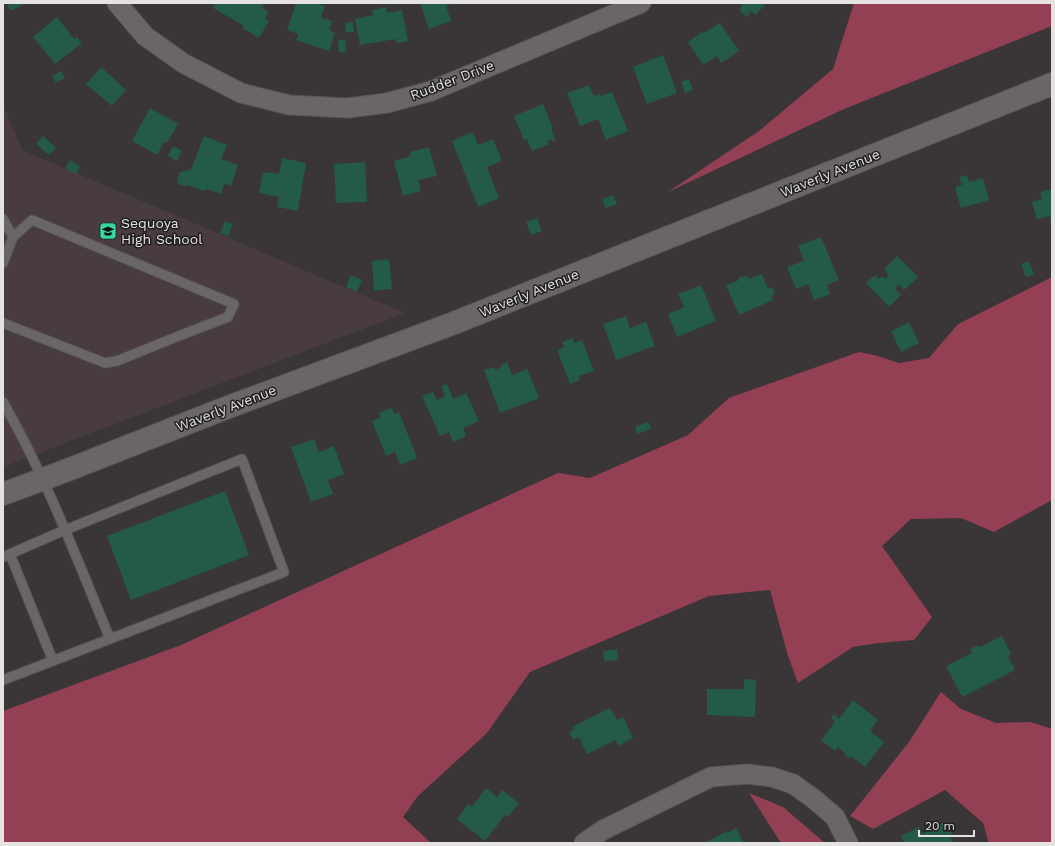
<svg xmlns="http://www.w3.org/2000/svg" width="1055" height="846" viewBox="0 0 1055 846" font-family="'Work Sans',sans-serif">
<rect width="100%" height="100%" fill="#3a3536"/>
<path fill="#483c3e" d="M 3,104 L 22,150 L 405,313 L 3,467 Z"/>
<g fill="#934054">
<path d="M 854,3 L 1052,3 L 1052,26 L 844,109 L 668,192 L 759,131 L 833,69 Z"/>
<path d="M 1052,277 L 1052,500 L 994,532 L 961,518 L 911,519 L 882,546 L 932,617 L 914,640 L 879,643 L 853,647 L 798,683 L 788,656 L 770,590 L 709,596 L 530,672 L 487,733 L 418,796 L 403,817 L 431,843 L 3,843 L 3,711 L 181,645 L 558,473 L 590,478 L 688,435 L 729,398 L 859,352 L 878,356 L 899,363 L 929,358 L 958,324 Z"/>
<path d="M 941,692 L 961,709 L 996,723 L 1031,722 L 1052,729 L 1052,843 L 989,843 L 983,823 L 945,790 L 873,829 L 850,816 L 909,742 Z"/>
<path d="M 749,793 L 783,807 L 825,843 L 781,843 Z"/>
</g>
<g fill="#235b48">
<path d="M 7,3 L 27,3 L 10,11 Z"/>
<path d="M 216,3 L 266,3 L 262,8 L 269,12 L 265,19 L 269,21 L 259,38 L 242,28 L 244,26 L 213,8 Z"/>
<path d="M 296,3 L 315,3 L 325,6 L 321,18 L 332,21 L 329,30 L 335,33 L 329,51 L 296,40 L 298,34 L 287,30 Z"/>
<path d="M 420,3 L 454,3 L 446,6 L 451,21 L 429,29 Z"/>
<path d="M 744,3 L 766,3 L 756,15 L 751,11 L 747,17 L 739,10 Z"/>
<path d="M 386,7 L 387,13 L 402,10 L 408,41 L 397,43 L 396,39 L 360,45 L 355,19 L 373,15 L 372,10 Z"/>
<path d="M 57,17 L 74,39 L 77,37 L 82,43 L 55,64 L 33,37 Z"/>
<path d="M 353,22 L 354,32 L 346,32 L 345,23 Z"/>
<path d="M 720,23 L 739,51 L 721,63 L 717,56 L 703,65 L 688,42 L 702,32 L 704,33 Z"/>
<path d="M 345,39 L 346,52 L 339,53 L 338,40 Z"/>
<path d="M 663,55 L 677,93 L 647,104 L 633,67 Z"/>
<path d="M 101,67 L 126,90 L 112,106 L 86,84 Z"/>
<path d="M 61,71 L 65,78 L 56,83 L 52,76 Z"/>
<path d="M 689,79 L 693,90 L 685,93 L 681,82 Z"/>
<path d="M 589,85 L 594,96 L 600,94 L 601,96 L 612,92 L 628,131 L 606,140 L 598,119 L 580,126 L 567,93 Z"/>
<path d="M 543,104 L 552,126 L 553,128 L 551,129 L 556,140 L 553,142 L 552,139 L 547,141 L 549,144 L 532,151 L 527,139 L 524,140 L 514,116 Z"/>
<path d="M 150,108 L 178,124 L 167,143 L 164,142 L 157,155 L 132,141 Z"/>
<path d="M 473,132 L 478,145 L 493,139 L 502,161 L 487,167 L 499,198 L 478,207 L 452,141 Z"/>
<path d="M 43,136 L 56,148 L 49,155 L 36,144 Z"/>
<path d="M 204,136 L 227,145 L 221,159 L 238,165 L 231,186 L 224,184 L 221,194 L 207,189 L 203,191 L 188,185 L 184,186 L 178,184 L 177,180 L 180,172 L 191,170 Z"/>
<path d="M 173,146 L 182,151 L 177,161 L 168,156 Z"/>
<path d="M 429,147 L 437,176 L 418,180 L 421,191 L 403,196 L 394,161 L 411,156 L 410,152 Z"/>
<path d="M 282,158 L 306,163 L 298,211 L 277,207 L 279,197 L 259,193 L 263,172 L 279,174 Z"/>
<path d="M 70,160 L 80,167 L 76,174 L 65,168 Z"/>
<path d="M 365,162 L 367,202 L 336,203 L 334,164 Z"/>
<path d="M 967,175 L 969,182 L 983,178 L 989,200 L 961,208 L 955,187 L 962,185 L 959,177 Z"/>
<path d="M 1052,189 L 1052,223 L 1051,223 L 1050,216 L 1037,219 L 1032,202 L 1042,199 L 1040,192 Z"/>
<path d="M 613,195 L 617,204 L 606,208 L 602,199 Z"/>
<path d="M 537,218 L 542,231 L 531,235 L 526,222 Z"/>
<path d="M 225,221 L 233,224 L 228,236 L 220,233 Z"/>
<path d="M 821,237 L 839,280 L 827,285 L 830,294 L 814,300 L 808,284 L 796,289 L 787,267 L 804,261 L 798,246 Z"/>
<path d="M 897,256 L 918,277 L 904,290 L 899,284 L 895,289 L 901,295 L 889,307 L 866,283 L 875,275 L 879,279 L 882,276 L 885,279 L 889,275 L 884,269 Z"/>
<path d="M 389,259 L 392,289 L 374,291 L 372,261 Z"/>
<path d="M 1029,261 L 1034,274 L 1026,277 L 1021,264 Z"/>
<path d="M 762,274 L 768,289 L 772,287 L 775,294 L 771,296 L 773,300 L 739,315 L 726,285 L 739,280 L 739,277 L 748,276 L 749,279 Z"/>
<path d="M 351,275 L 362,280 L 357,292 L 346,287 Z"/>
<path d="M 701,285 L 716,321 L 677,337 L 668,314 L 684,307 L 678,294 Z"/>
<path d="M 626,316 L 630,328 L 646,322 L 655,346 L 616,360 L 603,324 Z"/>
<path d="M 909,322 L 919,343 L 901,352 L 891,331 Z"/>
<path d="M 573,338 L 574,343 L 582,340 L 594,371 L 579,376 L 580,380 L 570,384 L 557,350 L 564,347 L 562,342 Z"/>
<path d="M 507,362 L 512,375 L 527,369 L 539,398 L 500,413 L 484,370 L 494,367 L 495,370 L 501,367 L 501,365 Z"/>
<path d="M 447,384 L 453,399 L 466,393 L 479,421 L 463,428 L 466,436 L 453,442 L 449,432 L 440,436 L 422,396 L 433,392 L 437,400 L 445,396 L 441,386 Z"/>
<path d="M 392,408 L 394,414 L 399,412 L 417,458 L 400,465 L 395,452 L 386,456 L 372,421 L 381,417 L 379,413 Z"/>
<path d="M 648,422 L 651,429 L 637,434 L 635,427 Z"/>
<path d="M 314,439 L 319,452 L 334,446 L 344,474 L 328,480 L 333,494 L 311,502 L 291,447 Z"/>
<path d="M 225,491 L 249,555 L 131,600 L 107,536 Z"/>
<path d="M 1002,636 L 1011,654 L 1008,656 L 1015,670 L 962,697 L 946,666 L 972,653 L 970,649 L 978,645 L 980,647 Z"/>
<path d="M 617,649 L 618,660 L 604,661 L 603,651 Z"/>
<path d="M 744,679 L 756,680 L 755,717 L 707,715 L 707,689 L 744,689 Z"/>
<path d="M 853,700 L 878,720 L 870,731 L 884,742 L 865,767 L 852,757 L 848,758 L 845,755 L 846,754 L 838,747 L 835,751 L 821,740 L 835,722 L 831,718 L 834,714 L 839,719 Z"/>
<path d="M 610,708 L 617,720 L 623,717 L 633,738 L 618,746 L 616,740 L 587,754 L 579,737 L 573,740 L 569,732 L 574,730 L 572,727 Z"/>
<path d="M 486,788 L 497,797 L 502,790 L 519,803 L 508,817 L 505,815 L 485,841 L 457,819 L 468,804 L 472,807 Z"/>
<path d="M 944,822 L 949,832 L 951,830 L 953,835 L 950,836 L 953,843 L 904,843 L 901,836 L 919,827 L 922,834 Z"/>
<path d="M 736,828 L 744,843 L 704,843 L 727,831 L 727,833 Z"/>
</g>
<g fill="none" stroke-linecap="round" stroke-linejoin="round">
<defs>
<g id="lane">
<path d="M 3,219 L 13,237 L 3,263"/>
<path d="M 3,323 L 105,363 L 117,361 L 176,337 L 228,317 L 234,304 L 32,220 L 13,237"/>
<path d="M 3,402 C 46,477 77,559 110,639"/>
<path d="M 10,554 L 53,661"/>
<path d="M 3,557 L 65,530 L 242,459 L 284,572 L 3,680"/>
</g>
<g id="street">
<path d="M 117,3 L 145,36 L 183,63 L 241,93 L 289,105 L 348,108 L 387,103 L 431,91 L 641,3"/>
<path d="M 584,843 L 603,830 L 711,777 L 747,774 L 772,777 L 793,784 L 814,799 L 835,817 L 848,843"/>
</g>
<path id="secondary" d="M 3,494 L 65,471 L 231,406 L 454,323 L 1052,84"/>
</defs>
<use href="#lane" stroke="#585454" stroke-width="11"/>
<use href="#street" stroke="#585454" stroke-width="21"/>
<use href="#secondary" stroke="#585454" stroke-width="24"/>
<use href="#lane" stroke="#6a6566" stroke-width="9"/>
<use href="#street" stroke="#6a6566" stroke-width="19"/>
<use href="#secondary" stroke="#6a6566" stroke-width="22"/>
</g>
<defs>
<symbol id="school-square" viewBox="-11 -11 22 22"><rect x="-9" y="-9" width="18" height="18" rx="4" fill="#39d4a5" stroke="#1f1d1e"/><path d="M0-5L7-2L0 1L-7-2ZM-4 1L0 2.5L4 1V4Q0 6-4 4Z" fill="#111"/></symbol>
</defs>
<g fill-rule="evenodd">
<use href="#school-square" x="98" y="221" width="20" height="20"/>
</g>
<g text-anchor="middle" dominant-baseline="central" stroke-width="3" stroke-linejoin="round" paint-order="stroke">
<g font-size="14" fill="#e5e2e2" stroke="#1f1d1e">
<text transform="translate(452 80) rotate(-21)">Rudder Drive</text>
<text transform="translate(830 173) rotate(-22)">Waverly Avenue</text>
<text transform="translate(529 293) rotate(-22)">Waverly Avenue</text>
<text transform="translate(226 408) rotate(-21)">Waverly Avenue</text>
</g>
<g font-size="14" fill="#e5e2e2" stroke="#1f1d1e" text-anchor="start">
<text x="121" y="223">Sequoya<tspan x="121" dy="16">High School</tspan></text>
</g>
</g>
<rect width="1055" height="846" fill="none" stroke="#e5e2e2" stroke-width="8"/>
<path d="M919 830v6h55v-6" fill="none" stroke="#e5e2e2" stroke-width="2"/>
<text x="925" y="830" font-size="12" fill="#e5e2e2" stroke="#1f1d1e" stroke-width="3" paint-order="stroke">20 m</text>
</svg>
